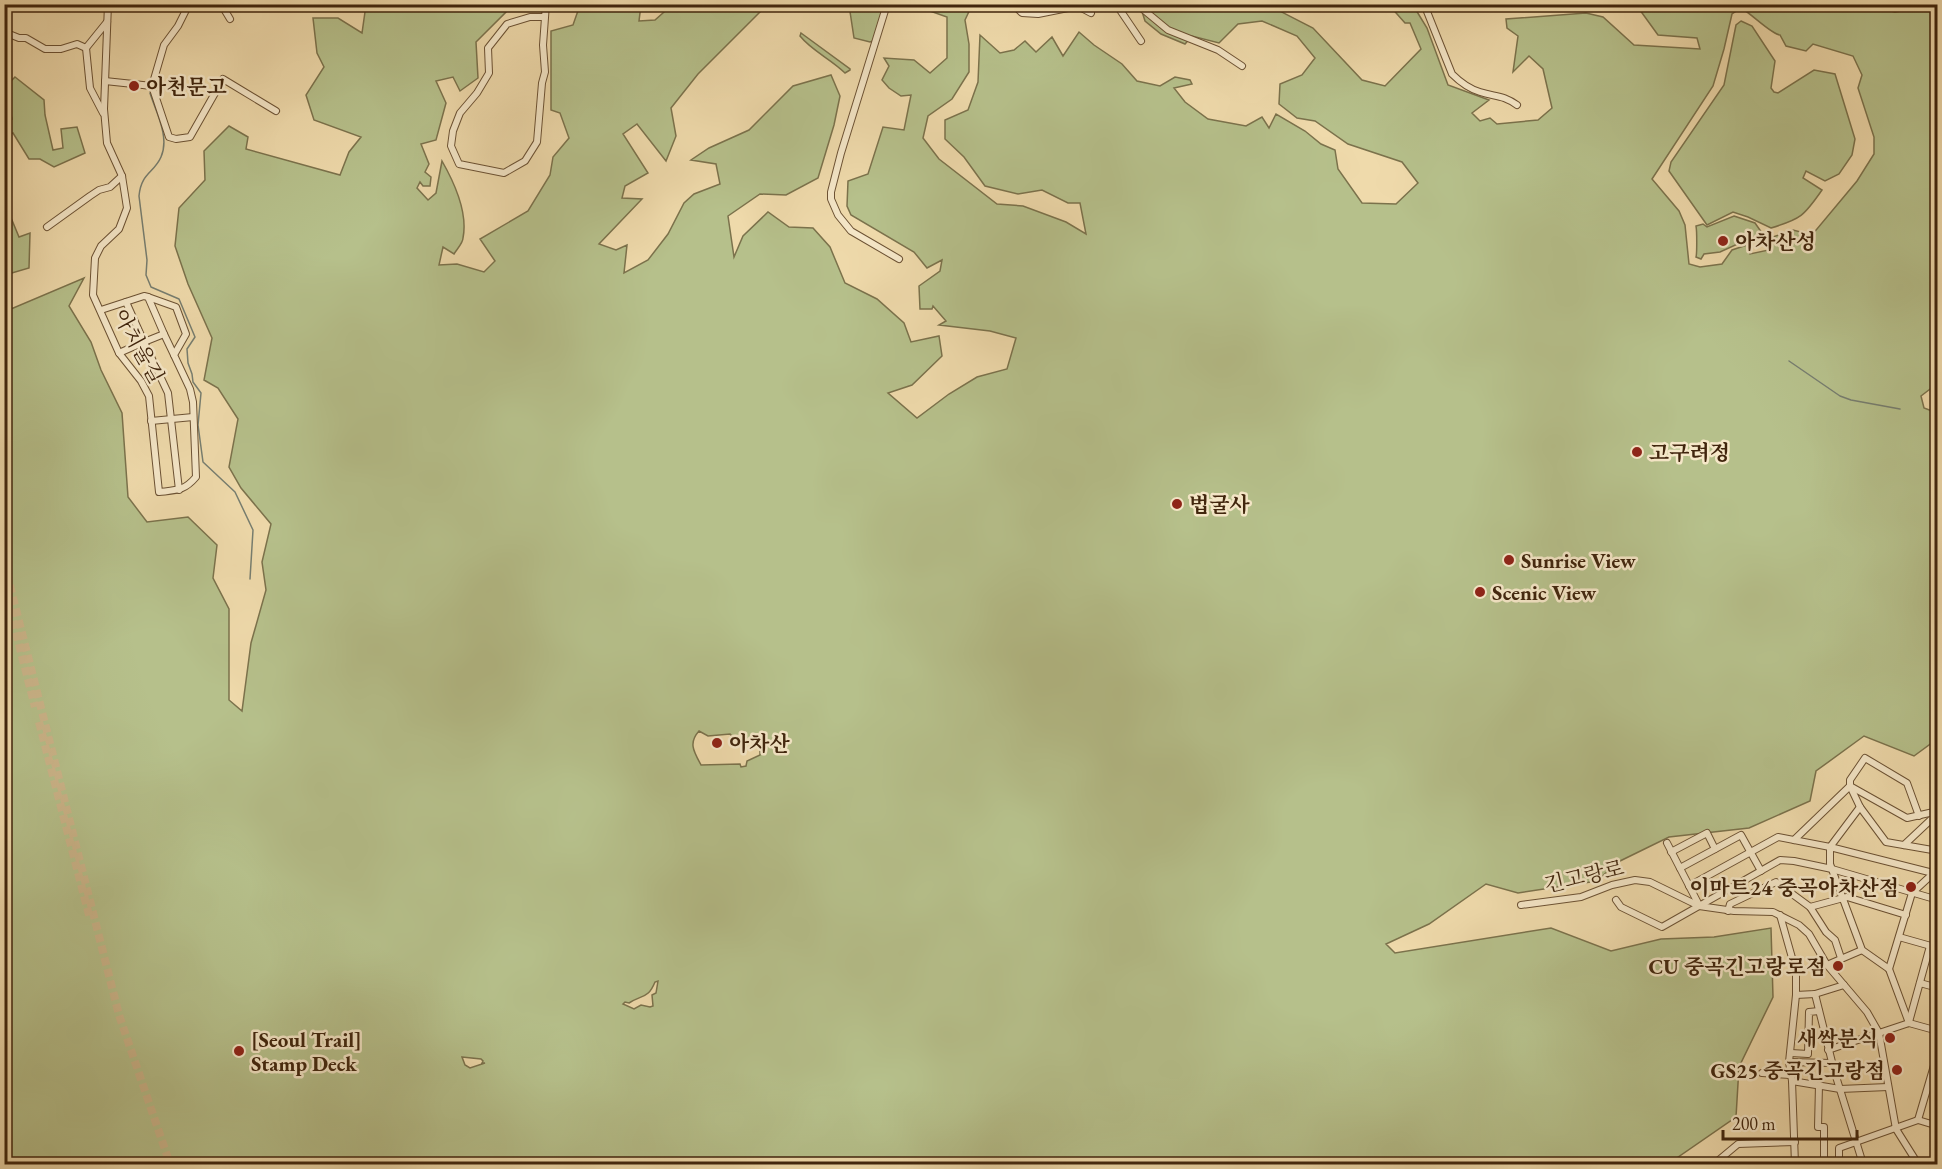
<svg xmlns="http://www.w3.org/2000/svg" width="1942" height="1169" viewBox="0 0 1942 1169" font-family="'EB Garamond','Noto Serif KR',serif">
<rect width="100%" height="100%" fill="#efdaab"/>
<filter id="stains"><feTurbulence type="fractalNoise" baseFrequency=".00333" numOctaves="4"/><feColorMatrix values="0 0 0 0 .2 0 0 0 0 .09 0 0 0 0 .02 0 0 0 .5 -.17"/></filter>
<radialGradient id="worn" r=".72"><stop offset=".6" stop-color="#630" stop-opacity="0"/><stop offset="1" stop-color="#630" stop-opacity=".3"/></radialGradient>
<g fill="#b6c08b" stroke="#7b724c" stroke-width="1.5" fill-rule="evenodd">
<path d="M 1683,4 L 1783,4 L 1789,11 L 1820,5 L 1858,4 L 1895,12 L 1937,5 L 1938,383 L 1921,396 L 1924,408 L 1932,411 L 1937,403 L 1937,739 L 1914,756 L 1864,736 L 1816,771 L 1810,801 L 1749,828 L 1669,837 L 1618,862 L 1597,881 L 1518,893 L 1486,884 L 1429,924 L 1386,944 L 1395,953 L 1551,928 L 1611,951 L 1661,939 L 1714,937 L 1771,928 L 1773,997 L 1739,1067 L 1736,1117 L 1668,1164 L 5,1164 L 4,309 L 11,309 L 84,278 L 69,306 L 91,342 L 101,370 L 122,413 L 128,497 L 147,522 L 188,517 L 217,545 L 213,578 L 229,609 L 229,700 L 242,711 L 251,643 L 266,590 L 262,562 L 271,524 L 241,488 L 229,467 L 238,419 L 218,388 L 204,380 L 212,338 L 188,284 L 175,246 L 179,208 L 205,180 L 204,151 L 229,126 L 248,137 L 246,149 L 340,175 L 349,152 L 361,137 L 314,120 L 306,95 L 324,67 L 317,53 L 313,18 L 338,18 L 362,33 L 366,5 L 502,5 L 506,12 L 476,42 L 478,78 L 460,91 L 453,77 L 436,81 L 446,103 L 436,140 L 421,144 L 429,164 L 425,172 L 431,177 L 430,186 L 423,186 L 420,182 L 417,188 L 428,200 L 436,193 L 442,161 C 454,182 468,213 463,238 C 463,243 457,249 454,254 L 443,247 L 439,265 L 457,264 L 484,272 L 495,261 L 480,239 L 528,211 L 550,175 L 553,157 L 569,138 L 560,113 L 551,110 L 551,31 L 573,25 L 580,5 L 641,5 L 639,21 L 655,20 L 672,5 L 765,5 L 764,8 L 698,74 L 671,108 L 676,136 L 666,161 L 637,124 L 623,134 L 648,173 L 625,186 L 622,198 L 642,199 L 599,244 L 616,250 L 627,245 L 624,273 L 648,260 L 668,234 L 684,203 L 694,194 L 720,184 L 716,164 L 691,160 L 709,148 L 749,130 L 793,86 L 831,75 L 840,96 L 834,125 L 818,178 L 786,195 L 760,194 L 728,216 L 734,257 L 743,236 L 768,212 L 789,227 L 813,228 L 830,247 L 845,283 L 877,299 L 904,323 L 911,342 L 939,336 L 942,356 L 912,385 L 888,393 L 917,418 L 949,394 L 977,377 L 1007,369 L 1016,338 L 990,331 L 939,325 L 946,321 L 933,306 L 932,309 L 920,309 L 919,286 L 940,271 L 942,260 L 927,268 L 914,252 L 851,215 L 847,206 L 848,181 L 868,174 L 883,127 L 904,130 L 911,95 L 901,96 L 889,88 L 882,80 L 889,66 L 884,58 L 914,60 L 930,73 L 947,58 L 947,17 L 913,5 L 944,5 L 946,7 L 950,5 L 972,5 L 965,20 L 969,44 L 969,72 L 952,99 L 928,116 L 923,138 L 939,159 L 997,204 L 1023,206 L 1066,222 L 1086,234 L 1080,203 L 1068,203 L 1042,190 L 1018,194 L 985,186 L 964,157 L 945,139 L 945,120 L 968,110 L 978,82 L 980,35 L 1000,53 L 1014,50 L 1025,41 L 1036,52 L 1052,37 L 1063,56 L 1079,32 L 1094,45 L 1122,64 L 1137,81 L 1160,86 L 1175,77 L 1190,80 L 1192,84 L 1174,88 L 1185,102 L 1208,119 L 1246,126 L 1262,117 L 1269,128 L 1276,114 L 1305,131 L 1321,144 L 1335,150 L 1338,169 L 1362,203 L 1396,204 L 1418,183 L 1402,162 L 1348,144 L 1315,121 L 1297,118 L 1279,104 L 1280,84 L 1302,75 L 1315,58 L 1297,36 L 1262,21 L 1238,24 L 1219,43 L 1192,36 L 1185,44 L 1161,34 L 1145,21 L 1140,5 L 1268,5 L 1313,28 L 1362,80 L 1385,86 L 1421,49 L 1410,23 L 1405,23 L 1389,5 L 1405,5 L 1406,8 L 1416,10 L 1427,28 L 1448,85 L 1489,100 L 1472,113 L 1480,121 L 1490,118 L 1497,124 L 1538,120 L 1552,108 L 1543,69 L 1529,56 L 1513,72 L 1518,36 L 1507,28 L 1506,19 L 1586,13 L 1603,17 L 1634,45 L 1700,49 L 1697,38 L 1658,35 L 1637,6 L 1682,7 ZM 1741,8 C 1752,14 1771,34 1780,35 L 1786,46 L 1806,51 L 1813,44 L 1853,56 L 1862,75 L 1858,88 L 1874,137 L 1874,154 L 1857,181 L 1812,235 L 1793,230 L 1770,238 L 1769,250 L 1750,254 L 1747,245 L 1732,250 L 1722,264 L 1700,267 L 1689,264 L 1685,225 L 1679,211 L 1652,179 L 1713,86 L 1724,49 L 1732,14 ZM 699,731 L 708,736 L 730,734 C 736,742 746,742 756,742 L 760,749 L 760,755 L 747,761 L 746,766 L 741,767 L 740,764 L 701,765 C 694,752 688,743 699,731 ZM 658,981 L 656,993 L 652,995 L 653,1006 L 650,1007 L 641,1005 L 634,1009 L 623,1004 L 625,1002 L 629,1003 C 643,994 648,999 655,982 ZM 462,1057 L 481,1059 L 483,1061 L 482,1063 L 485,1063 L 470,1068 L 465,1065 Z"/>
<path d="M 849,5 L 884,5 L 873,41 L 870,42 L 854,38 Z"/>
<path d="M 1741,21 L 1752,26 L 1775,61 L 1771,88 L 1774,92 L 1778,93 L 1814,70 L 1835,74 L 1855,139 L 1852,155 L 1839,174 L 1825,181 L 1806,171 L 1803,178 L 1822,190 C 1804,216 1801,219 1771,228 L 1748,217 L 1733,212 L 1707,225 L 1669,171 L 1671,162 L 1724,85 L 1736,25 Z"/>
<path d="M 801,33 L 850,69 L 850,70 L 845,73 C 831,59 812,51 800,36 Z"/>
<path d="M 15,77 L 44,100 L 45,115 L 53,150 L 63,148 L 61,129 L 77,127 L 85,153 L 54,167 L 40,159 L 29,159 L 13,133 L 5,136 L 5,119 L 12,119 L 5,87 Z"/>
<path d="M 5,212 L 9,213 L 19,237 L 30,233 L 29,268 L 5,275 Z"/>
<path d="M 1734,216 L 1755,223 L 1762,233 L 1720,252 L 1704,254 L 1701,259 L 1696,257 C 1697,254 1697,231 1696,226 L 1703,224 L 1707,227 Z"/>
</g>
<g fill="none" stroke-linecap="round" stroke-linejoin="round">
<g stroke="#777e70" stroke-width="1.5">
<path d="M 150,93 C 156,112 170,137 161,157 C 154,173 141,173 139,196 L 147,260 L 146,275 L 151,287 L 179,299 L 195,337 L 187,349 L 188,363 L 192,374 L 193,382 L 201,393 L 198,425 L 203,462 L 235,492 L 253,530 L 250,579"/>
<path d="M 1789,361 L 1840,396 L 1851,400 L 1900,409"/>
</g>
<g stroke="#ccb68b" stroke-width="8" stroke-dasharray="8 4" stroke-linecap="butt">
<path d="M 4,562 L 119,1015 L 170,1164"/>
<path d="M 4,586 L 35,707"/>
<path d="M 39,722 L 90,919"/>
</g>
<defs>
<g id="minor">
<path d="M 108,4 L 104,109 L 107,143 L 122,176 L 127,208 L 119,229 L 101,246 L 95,258 L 93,295 L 119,353 L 141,381 L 149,396 L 159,492 C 177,490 184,491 196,477 L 193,402 L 190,389 L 174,355 L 186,334 L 176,307 L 148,297"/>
<path d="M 189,4 L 178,26 L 164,45 L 152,86 L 169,137 L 176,139 L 190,137 L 223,79 L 276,111"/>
<path d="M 221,4 L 230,19"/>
<path d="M 887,4 L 841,153 L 831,192 L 831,199 L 838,215 L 851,231 L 899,259"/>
<path d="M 1013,4 L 1022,13 L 1038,14 L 1078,6"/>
<path d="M 1116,4 L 1141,41"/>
<path d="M 1132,4 L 1139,6 L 1168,30 L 1218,50 L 1242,66"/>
<path d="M 1424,4 L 1452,74 C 1459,81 1470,89 1480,92 C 1496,97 1503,95 1517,105"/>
<path d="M 1076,5 L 1091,13"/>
<path d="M 544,17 L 530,17 L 507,24 L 488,48 L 489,73 L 477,93 L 460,113 L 453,131 L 451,146 L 459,164 L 504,173 L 525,161 L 537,142 L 542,83 L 545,72 L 543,45 L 546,4"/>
<path d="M 4,32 L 19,38 L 26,38 L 45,49 L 61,49 L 77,44 L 86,48 L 107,22"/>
<path d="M 86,48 L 90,88 L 103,113"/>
<path d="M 105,81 L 152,86"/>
<path d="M 47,227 L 90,196 L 99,190 L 110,187 L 122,176"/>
<path d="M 101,310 L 144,296 L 148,297 L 164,334 L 144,342 L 168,393 L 179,490"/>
<path d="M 164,334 L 174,355"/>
<path d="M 119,353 L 144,342 L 126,302"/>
<path d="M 151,421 L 193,417"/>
<path d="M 1850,786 L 1860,807 L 1886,842 L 1938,851"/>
<path d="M 1850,786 L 1850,780 L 1865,758 L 1907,783 L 1919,816"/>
<path d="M 1850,786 L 1907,818 L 1938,811"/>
<path d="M 1860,807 L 1830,847 L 1830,864 L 1862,950 L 1889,969 L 1909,1023"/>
<path d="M 1794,840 L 1850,786"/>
<path d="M 1667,843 L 1699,905"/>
<path d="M 1904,845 L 1938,813"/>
<path d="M 1671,852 L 1707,833 L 1715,849"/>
<path d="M 1680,868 L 1741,835 L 1761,871"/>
<path d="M 1689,886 L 1778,837 L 1830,847 L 1933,873"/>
<path d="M 1616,900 L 1621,907 L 1662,927 L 1780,860 L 1794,861 L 1832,869 L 1938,900"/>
<path d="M 1521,905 L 1581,897 L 1612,885 L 1635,880 L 1650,882 L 1699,906 L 1734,911 L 1773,912 L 1799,925 L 1809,934 L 1827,965 L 1867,1012 L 1879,1033 L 1896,1129 L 1918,1164"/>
<path d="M 1810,907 L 1847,897 L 1906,915"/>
<path d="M 1728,911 L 1730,904 L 1776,882 L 1810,907 L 1826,932 L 1835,940 L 1841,958"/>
<path d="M 1780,915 L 1796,972 L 1796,995 L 1789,1062 L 1792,1081 L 1795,1164"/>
<path d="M 1899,937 L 1938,948"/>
<path d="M 1827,965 L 1862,950"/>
<path d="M 1889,969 L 1912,893 L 1938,869"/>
<path d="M 1920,983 L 1938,988"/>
<path d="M 1815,994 L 1834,1070 L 1863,1164"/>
<path d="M 1796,995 L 1815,994 L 1844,985"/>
<path d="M 1909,1022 L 1930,946"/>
<path d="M 1828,1050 L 1909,1023 L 1938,1031"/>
<path d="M 1791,1053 L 1808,1054 L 1809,1012 L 1819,1011"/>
<path d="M 1789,1062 L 1832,1063"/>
<path d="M 1762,1073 L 1790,1075"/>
<path d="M 1792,1081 L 1840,1089 L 1888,1087"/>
<path d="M 1819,1085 L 1818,1127 L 1824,1127 L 1824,1164"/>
<path d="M 1918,1120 L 1938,1052"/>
<path d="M 1918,1120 L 1938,1126"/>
<path d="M 1714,1164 L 1738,1144 L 1795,1142"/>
<path d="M 1839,1164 L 1839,1148 L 1918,1120"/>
</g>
</defs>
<use href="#minor" stroke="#6c5234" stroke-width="8"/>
<use href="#minor" stroke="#f5e7c8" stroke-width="6"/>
</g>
<g fill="#8f2418" stroke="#f5e7c8" stroke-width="2">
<circle cx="134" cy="86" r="6"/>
<circle cx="1723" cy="241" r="6"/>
<circle cx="1637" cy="452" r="6"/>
<circle cx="1177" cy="504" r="6"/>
<circle cx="1509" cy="560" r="6"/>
<circle cx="1480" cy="592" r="6"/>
<circle cx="717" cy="743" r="6"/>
<circle cx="1911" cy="887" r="6"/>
<circle cx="1838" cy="966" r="6"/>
<circle cx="1890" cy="1038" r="6"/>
<circle cx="239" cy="1051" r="6"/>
<circle cx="1897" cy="1070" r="6"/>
</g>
<g text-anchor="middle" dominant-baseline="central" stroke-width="5" stroke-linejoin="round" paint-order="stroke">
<g font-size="21" font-weight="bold" fill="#40250d" stroke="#f5e7c8" text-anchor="start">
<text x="146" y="86">아천문고</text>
<text x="1735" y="241">아차산성</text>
<text x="1649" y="452">고구려정</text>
<text x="1189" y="504">법굴사</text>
<text x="1521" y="560">Sunrise View</text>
<text x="1492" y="592">Scenic View</text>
<text x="729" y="743">아차산</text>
<text x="1899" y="887" text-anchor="end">이마트24 중곡아차산점</text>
<text x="1826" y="966" text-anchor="end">CU 중곡긴고랑로점</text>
<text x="1878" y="1038" text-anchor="end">새싹분식</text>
<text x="251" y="1039">[Seoul Trail]<tspan x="251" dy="24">Stamp Deck</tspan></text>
<text x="1885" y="1070" text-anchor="end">GS25 중곡긴고랑점</text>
</g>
<g font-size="21" fill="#40250d" stroke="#f5e7c8">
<text transform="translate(139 346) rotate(61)">아치울길</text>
<text transform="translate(1584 876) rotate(-13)">긴고랑로</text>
</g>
</g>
<rect width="1942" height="1169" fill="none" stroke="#efdaab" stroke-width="24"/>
<rect x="6" y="6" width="1930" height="1157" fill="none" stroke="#40250d" stroke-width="3"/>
<rect x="12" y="12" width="1918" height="1145" fill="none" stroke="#40250d" stroke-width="1.5"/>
<path d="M1723 1130v9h134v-9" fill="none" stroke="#40250d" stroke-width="3"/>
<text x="1732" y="1130" font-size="18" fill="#40250d" stroke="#f5e7c8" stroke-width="4.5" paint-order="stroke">200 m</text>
<rect width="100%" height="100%" filter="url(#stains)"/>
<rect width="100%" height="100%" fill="url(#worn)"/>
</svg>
